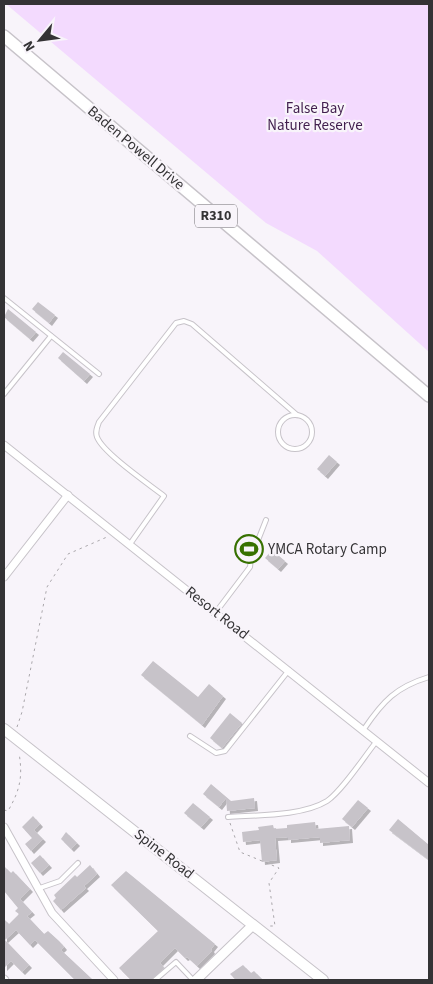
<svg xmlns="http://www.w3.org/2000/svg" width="433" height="984" viewBox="0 0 433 984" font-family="'Source Sans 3',sans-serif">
<defs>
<filter id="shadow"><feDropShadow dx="3" dy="3" stdDeviation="0" flood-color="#0004"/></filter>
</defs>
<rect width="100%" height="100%" fill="#f8f4fa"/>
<path fill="#f3dafe" d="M 6,4 L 429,4 L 429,352 L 317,251 L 266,223 Z"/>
<g fill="#c7c3c9" filter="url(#shadow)">
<path d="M 38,302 L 55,315 L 49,323 L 32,309 Z"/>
<path d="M 8,309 L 36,332 L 30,339 L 4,317 Z"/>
<path d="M 63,352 L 90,374 L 84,381 L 58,358 Z"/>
<path d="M 329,455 L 337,462 L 325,476 L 317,469 Z"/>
<path d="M 272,550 L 285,561 L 278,569 L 265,558 Z"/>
<path d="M 153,661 L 198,697 L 209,684 L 223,696 L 202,725 L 141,675 Z"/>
<path d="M 230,713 L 242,723 L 222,748 L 210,738 Z"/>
<path d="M 211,784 L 231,801 L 254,798 L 255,808 L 227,811 L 226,798 L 219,807 L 203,794 Z"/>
<path d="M 358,800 L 368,808 L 352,827 L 342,819 Z"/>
<path d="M 193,803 L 210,817 L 201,827 L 184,813 Z"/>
<path d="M 33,816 L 40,824 L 34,830 L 43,839 L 31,851 L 25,844 L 32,838 L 22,827 Z"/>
<path d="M 398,819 L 429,845 L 429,860 L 389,830 Z"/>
<path d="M 315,822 L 316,829 L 349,826 L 350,840 L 320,843 L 320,837 L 288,840 L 288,837 L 275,838 L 277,860 L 262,862 L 260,840 L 243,842 L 242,832 L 259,830 L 258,827 L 273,825 L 274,829 L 287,828 L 287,825 Z"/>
<path d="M 66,832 L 77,843 L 71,849 L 61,839 Z"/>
<path d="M 40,855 L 49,865 L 40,873 L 31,863 Z"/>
<path d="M 90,865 L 97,874 L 84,886 L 86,888 L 61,910 L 53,901 L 56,898 L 54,895 L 75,875 L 77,877 Z"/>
<path d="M 4,866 L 11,873 L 13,871 L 30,889 L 20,899 L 32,912 L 27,916 L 44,934 L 48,931 L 59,941 L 64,947 L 61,950 L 93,980 L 75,980 L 35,940 L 30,945 L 16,930 L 5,940 L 29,965 L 22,972 L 11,961 L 4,968 L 4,919 L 9,924 L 19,914 L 15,911 L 18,908 L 4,891 Z"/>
<path d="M 126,871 L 215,944 L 211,949 L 212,951 L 197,966 L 187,957 L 185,958 L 175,948 L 160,963 L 164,968 L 151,980 L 131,980 L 119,968 L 158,931 L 111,885 Z"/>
<path d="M 243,965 L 251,973 L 254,971 L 263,980 L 236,980 L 230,974 Z"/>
</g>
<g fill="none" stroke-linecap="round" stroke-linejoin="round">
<defs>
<g id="service">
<path d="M 4,298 L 99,374"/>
<path d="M 4,394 L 51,336"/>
<circle cx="295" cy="432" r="17"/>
<path d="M 130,544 L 164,496 C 150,485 103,453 97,437 C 95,432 97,427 99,422 L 176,323 L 184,321 L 192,324 L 297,415"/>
<path d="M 216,612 L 250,567 L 251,558 L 266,520"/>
<path d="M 364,729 C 383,701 396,687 429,677"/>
<path d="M 190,736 L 216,753 L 225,751 L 289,670"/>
<path d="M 228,817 C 257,815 303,816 327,801 C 342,791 364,757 376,742"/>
<path d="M 37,889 L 60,881 L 78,863"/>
<path d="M 155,980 L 176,962 L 193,980"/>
</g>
<g id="minor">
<path d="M 4,445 L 429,783"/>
<path d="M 4,577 L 68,495"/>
<path d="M 4,827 L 52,913 L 114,980"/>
<path d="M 4,979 L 5,980"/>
</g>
<path id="tertiary" d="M 196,980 L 253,925"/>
<path id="secondary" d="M 4,729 L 323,980"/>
<path id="primary" d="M 4,36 L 429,396"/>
</defs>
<use href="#service" stroke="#c7c3c9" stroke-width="6"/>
<use href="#minor" stroke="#c7c3c9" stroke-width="9"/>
<use href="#tertiary" stroke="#c7c3c9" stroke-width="11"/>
<use href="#secondary" stroke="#c7c3c9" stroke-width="12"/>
<use href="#primary" stroke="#c7c3c9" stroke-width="14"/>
<g stroke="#aaa7ab" stroke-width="1" stroke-dasharray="2.5 4" stroke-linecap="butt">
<path d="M 17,727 L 22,712 L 47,587 L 68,554 L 107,537"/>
<path d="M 4,810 L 8,811 C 20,790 23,777 19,753"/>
<path d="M 230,823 L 240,852 L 279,868 L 269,883 L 275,926 L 270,926"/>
</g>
<use href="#service" stroke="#fff" stroke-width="4"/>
<use href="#minor" stroke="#fff" stroke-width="7"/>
<use href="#tertiary" stroke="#fff" stroke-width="9"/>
<use href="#secondary" stroke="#fff" stroke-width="10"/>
<use href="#primary" stroke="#fff" stroke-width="11"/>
</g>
<defs>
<symbol id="stadium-ring" viewBox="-11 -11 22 22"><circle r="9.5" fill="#f8f4fa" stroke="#377100" stroke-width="1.5"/><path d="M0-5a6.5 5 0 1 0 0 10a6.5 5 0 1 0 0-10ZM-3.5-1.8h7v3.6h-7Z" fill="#377100"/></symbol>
</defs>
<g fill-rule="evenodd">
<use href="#stadium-ring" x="233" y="533" width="32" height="32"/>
</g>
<g text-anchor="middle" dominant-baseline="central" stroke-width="4.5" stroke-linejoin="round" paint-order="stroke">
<rect fill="#f8f4fa" stroke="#6f6d70" stroke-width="1" x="195" y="204.5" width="42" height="23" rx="4"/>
<g font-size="14" font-weight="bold" fill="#343335">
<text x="216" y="216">R310</text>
</g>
<g font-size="15" fill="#411f4e" stroke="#f8f4fa">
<text x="315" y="108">False Bay<tspan x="315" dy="17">Nature Reserve</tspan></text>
</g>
<g font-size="15" fill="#343335" stroke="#f8f4fa">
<text transform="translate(136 148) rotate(40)">Baden Powell Drive</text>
<text transform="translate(217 613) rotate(38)">Resort Road</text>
<text transform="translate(164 854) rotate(38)">Spine Road</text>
</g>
<g font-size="15" fill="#343335" stroke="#f8f4fa" text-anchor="start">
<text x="268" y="549">YMCA Rotary Camp</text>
</g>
</g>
<rect width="433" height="984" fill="none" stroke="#343335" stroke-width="10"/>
<g transform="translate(40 40) rotate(241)" stroke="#f8f4fa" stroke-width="4" paint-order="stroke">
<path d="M0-4L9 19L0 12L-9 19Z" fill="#343335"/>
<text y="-8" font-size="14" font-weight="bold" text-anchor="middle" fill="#343335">N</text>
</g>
</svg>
